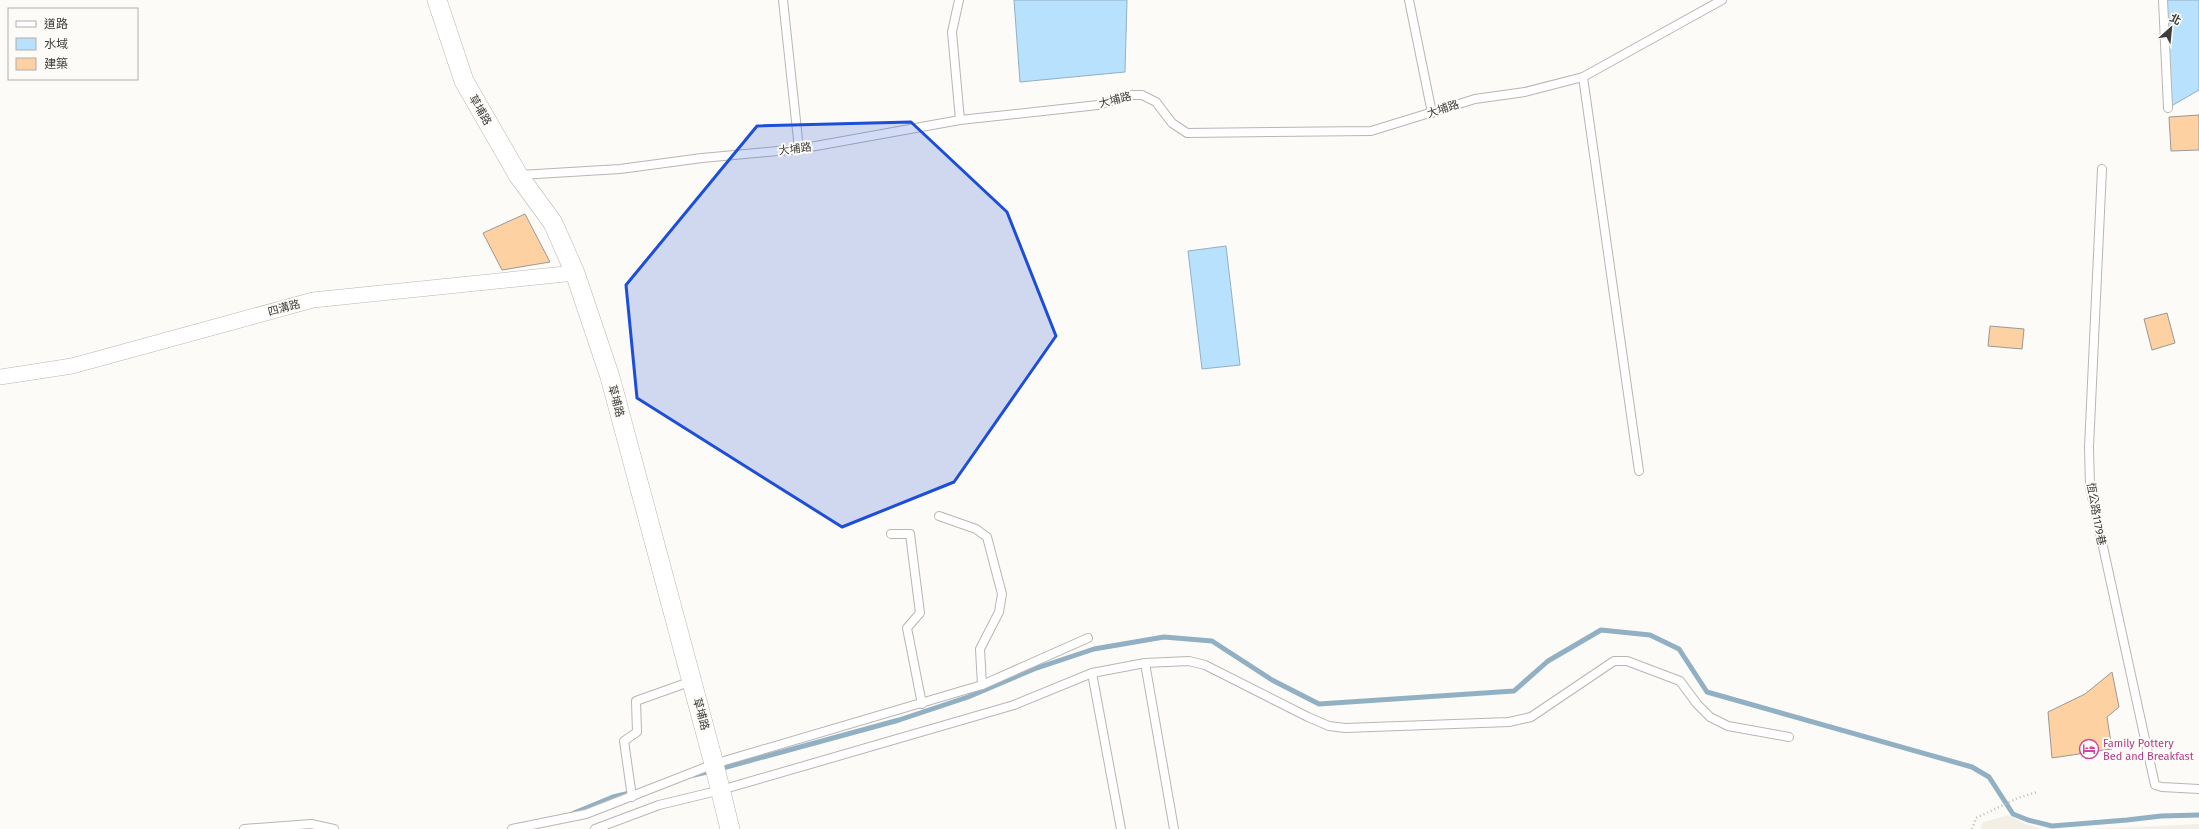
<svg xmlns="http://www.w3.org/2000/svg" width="2199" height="829" viewBox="0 0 2199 829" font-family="'Fira Sans','Noto Sans TC',sans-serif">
<rect width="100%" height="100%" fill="#fdfbf7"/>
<g fill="#f4efe4">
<path d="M 2009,815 L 2025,824 L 2043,829 L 1980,829 L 1983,822 Z"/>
<path d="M 2199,824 L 2199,829 L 2093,829 Z"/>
</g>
<g fill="#b7e1fd" stroke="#92b0c3">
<path d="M 1014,0 L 1127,0 L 1125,72 L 1020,82 Z"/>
<path d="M 2163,0 L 2199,0 L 2199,90 L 2168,108 Z"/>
<path d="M 1226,246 L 1240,365 L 1202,369 L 1188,251 Z"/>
</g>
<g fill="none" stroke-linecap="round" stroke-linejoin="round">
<g stroke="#92b0c3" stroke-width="5">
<path d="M 719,769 L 899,720 L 968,697 L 1034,669 L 1094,649 L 1164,637 L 1212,641 L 1272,680 L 1319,704 L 1514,691 L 1548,661 L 1601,630 L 1650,635 L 1679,649 L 1707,692 L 1972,767 L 1989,777 L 2013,814 L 2028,820 L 2052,826 L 2127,820 L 2161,816 L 2199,815"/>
<path d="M 694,775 L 711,771"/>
<path d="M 574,813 L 613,797 L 634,792"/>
</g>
</g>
<g fill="#fed1a3" stroke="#9b9896">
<path d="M 2199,115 L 2199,150 L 2171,151 L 2169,117 Z"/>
<path d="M 525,214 L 550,262 L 502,270 L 483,233 Z"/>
<path d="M 2167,313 L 2175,343 L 2152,350 L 2144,319 Z"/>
<path d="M 1990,326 L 2024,329 L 2022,349 L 1988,346 Z"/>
<path d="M 2112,672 L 2119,707 L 2107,717 L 2112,749 L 2052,758 L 2048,712 L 2085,694 Z"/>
</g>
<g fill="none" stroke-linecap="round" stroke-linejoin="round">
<defs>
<g id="service">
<path d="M 783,0 L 799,149"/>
<path d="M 959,0 L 952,32 L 960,120"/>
<path d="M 1409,0 L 1432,113"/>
<path d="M 2163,0 L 2168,108"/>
<path d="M 1583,77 L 1639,471"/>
<path d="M 2102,169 L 2089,447 L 2090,487 L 2155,785 L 2162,787 L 2199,789"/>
<path d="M 520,175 L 620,169 L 702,158 L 799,149 L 960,120 L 1098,105 L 1131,95 L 1142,95 L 1156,102 L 1172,123 L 1187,133 L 1371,131 L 1475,99 L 1525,92 L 1583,77 L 1722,0"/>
<path d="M 939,516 L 976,529 L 987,537 L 1002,594 L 999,612 L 980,649 L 982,685"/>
<path d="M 891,534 L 910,534 L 920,613 L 907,628 L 922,704"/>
<path d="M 1145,663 L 1174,829"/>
<path d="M 1092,673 L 1121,829"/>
<path d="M 632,797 L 624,741 L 637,732 L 636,701 L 692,681"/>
<path d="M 244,829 L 311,824 L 334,829"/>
<path d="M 512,829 L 586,814 L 714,764 L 982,685 L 1088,638"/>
<path d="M 595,829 L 659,805 L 721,790 L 1014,705 L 1092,673 L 1145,663 L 1189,661 L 1205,665 L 1308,717 L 1329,726 L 1345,728 L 1509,722 L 1531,717 L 1614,661 L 1627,661 L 1680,681 L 1697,704 L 1710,717 L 1728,726 L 1789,737"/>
</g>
<path id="minor" d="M 0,377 L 72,366 L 313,300 L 575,273"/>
<path id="tertiary" d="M 437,0 L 464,81 L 518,175 L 553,223 L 575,273 L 610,377 L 714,764 L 730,829"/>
</defs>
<use href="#service" stroke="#b8b6b3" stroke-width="10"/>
<use href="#minor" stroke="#b8b6b3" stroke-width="16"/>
<use href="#tertiary" stroke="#b8b6b3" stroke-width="20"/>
<path stroke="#bfbeba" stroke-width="2.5" stroke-dasharray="1 3" stroke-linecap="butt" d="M 1972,829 L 1976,818 L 2018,798 L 2037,792"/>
<use href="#service" stroke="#fff" stroke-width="8"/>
<use href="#minor" stroke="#fff" stroke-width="15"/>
<use href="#tertiary" stroke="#fff" stroke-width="19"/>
</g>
<path fill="#1d4ed8" fill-opacity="0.2" stroke="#1d4ed8" stroke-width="3" stroke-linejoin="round" d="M 911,122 L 1007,212 L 1056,336 L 954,482 L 842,527 L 637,398 L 626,285 L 757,126 Z"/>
<defs>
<symbol id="hotel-ring" viewBox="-11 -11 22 22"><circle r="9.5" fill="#fdfbf7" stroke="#d1479c" stroke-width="1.5"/><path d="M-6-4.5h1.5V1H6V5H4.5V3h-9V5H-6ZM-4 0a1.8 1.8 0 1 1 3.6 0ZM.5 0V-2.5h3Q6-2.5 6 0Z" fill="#d1479c"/></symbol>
</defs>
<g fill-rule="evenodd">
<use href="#hotel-ring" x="2078" y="738" width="22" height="22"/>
</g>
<g text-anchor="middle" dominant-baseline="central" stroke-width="4" stroke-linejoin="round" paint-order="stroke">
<g font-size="11" fill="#3d3d3b" stroke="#fdfbf7">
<text transform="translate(1115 100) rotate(-14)">大埔路</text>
<text transform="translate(1443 109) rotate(-18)">大埔路</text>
<text transform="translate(480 110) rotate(60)">草埔路</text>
<text transform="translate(795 149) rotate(-7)">大埔路</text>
<text transform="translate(284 308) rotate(-15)">四溝路</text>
<text transform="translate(616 401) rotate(75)">草埔路</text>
<text transform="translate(2096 514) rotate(80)">恆公路1179巷</text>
<text transform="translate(701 714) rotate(75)">草埔路</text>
</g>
<g font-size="11" fill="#b23c85" stroke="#fdfbf7" text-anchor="start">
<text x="2103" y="743">Family Pottery<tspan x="2103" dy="13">Bed and Breakfast</tspan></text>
</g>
</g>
<rect x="8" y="8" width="130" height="72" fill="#fdfbf7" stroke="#b0afac"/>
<rect x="16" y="21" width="20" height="6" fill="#ffffff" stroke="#b0afac"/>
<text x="44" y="28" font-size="12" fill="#3d3d3b">道路</text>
<rect x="16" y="38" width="20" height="12" fill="#b7e1fd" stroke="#b0afac"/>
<text x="44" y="48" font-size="12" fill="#3d3d3b">水域</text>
<rect x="16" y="58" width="20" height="12" fill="#fed1a3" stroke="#b0afac"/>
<text x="44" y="68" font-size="12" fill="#3d3d3b">建築</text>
<g transform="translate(2171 28) rotate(27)" stroke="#fdfbf7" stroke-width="3" paint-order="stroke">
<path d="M0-3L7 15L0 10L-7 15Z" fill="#3d3d3b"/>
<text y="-6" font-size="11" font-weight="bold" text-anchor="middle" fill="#3d3d3b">北</text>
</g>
</svg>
